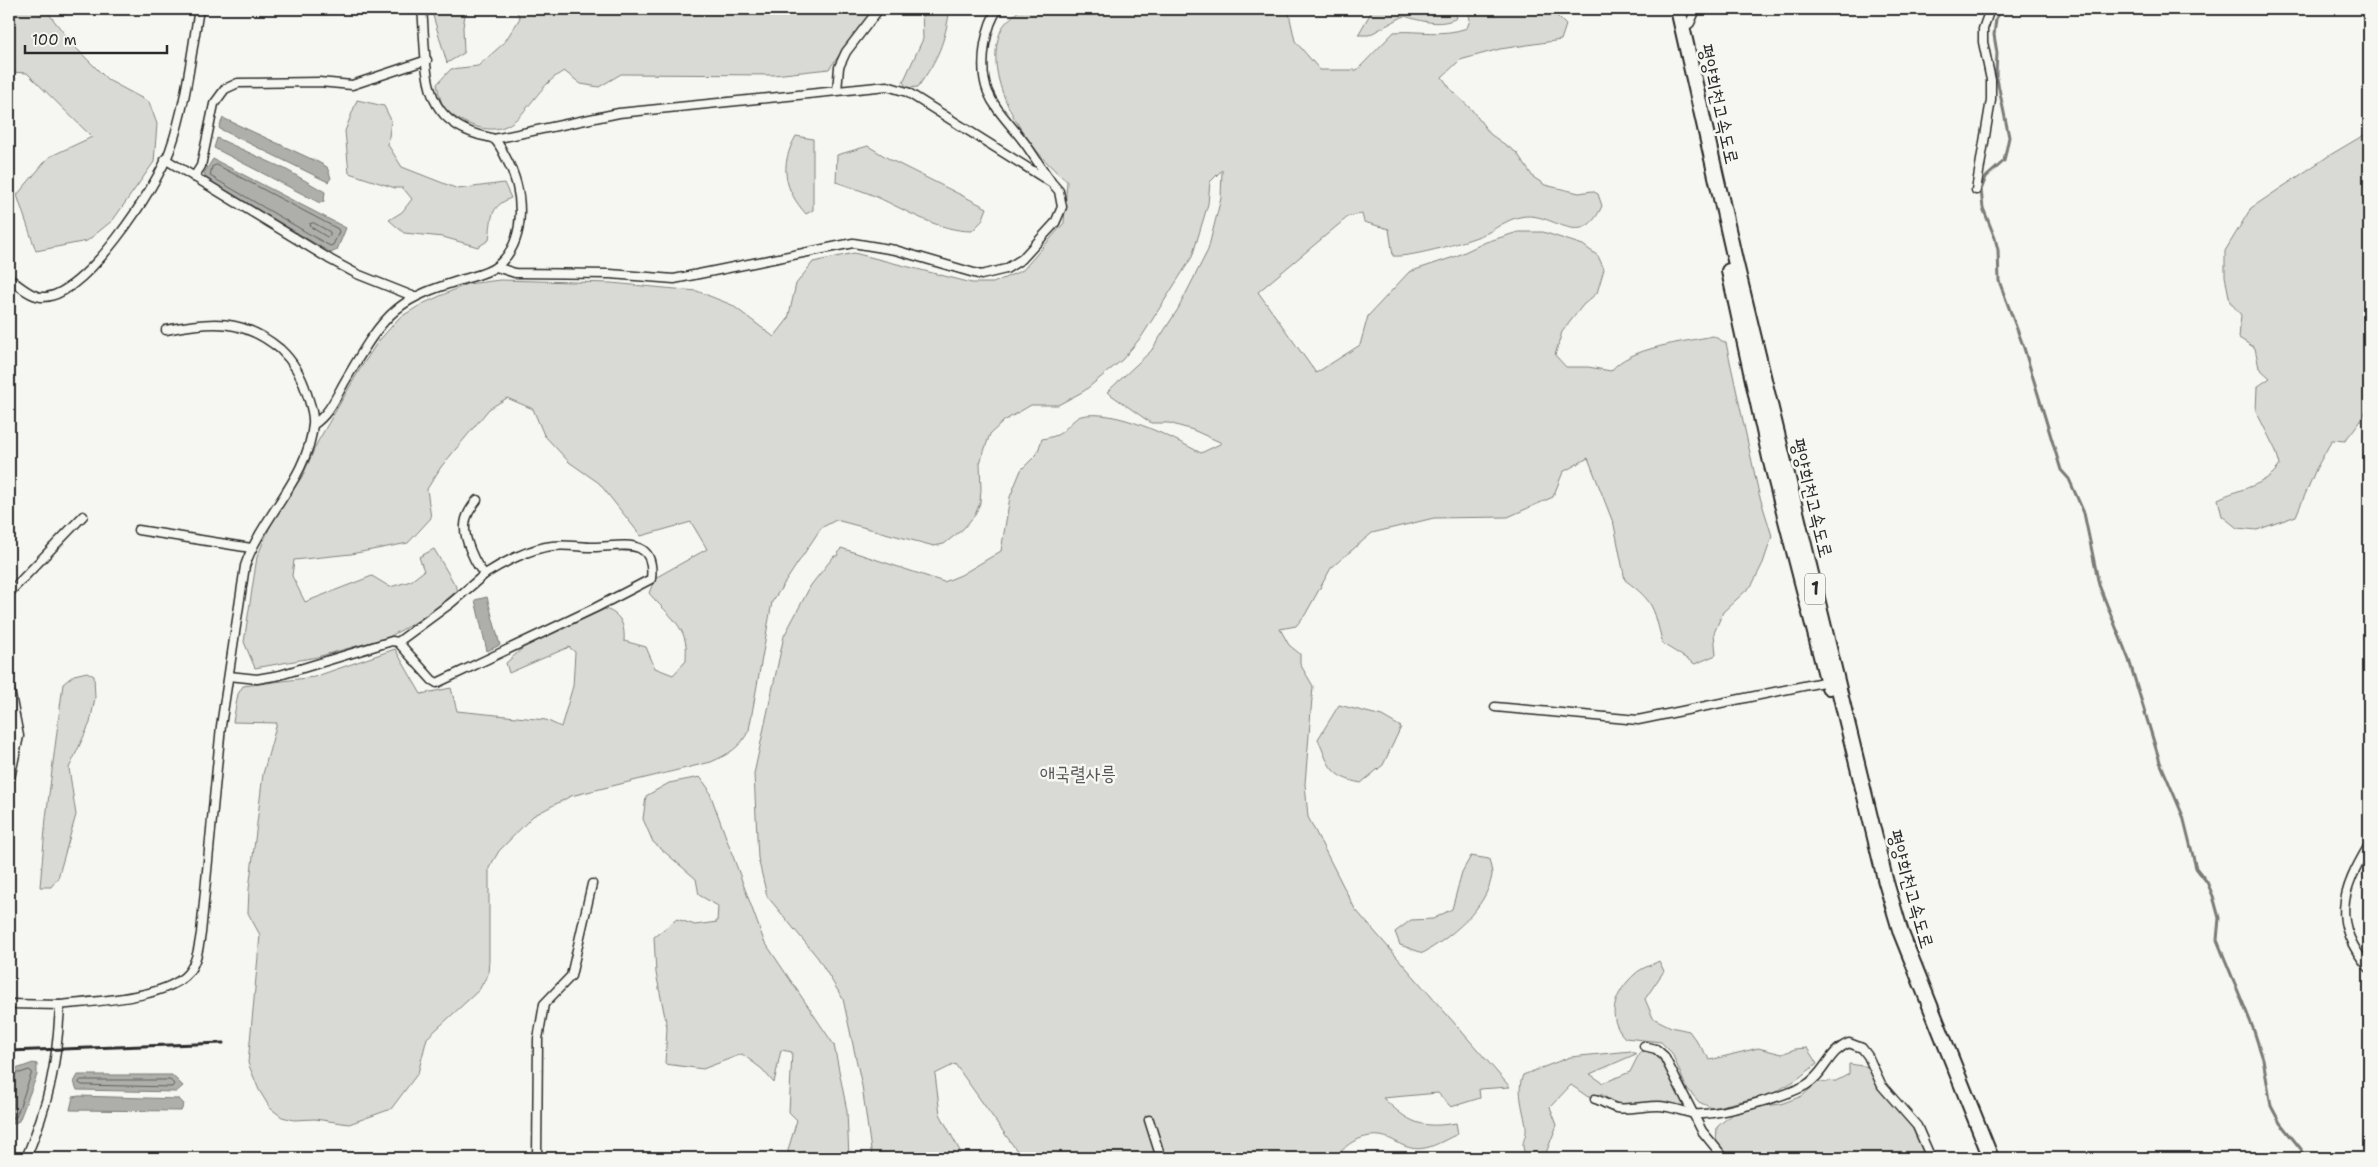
<svg xmlns="http://www.w3.org/2000/svg" width="2378" height="1167" viewBox="0 0 2378 1167" font-family="'Shantell Sans','Poor Story',sans-serif">
<rect width="100%" height="100%" fill="#f6f6f2"/>
<filter id="ink" filterUnits="userSpaceOnUse"><feTurbulence type="fractalNoise" baseFrequency=".02" numOctaves="2"/><feDisplacementMap in="SourceGraphic" scale="10" xChannelSelector="R" yChannelSelector="G"/><feConvolveMatrix kernelMatrix="1 2 1 2 8 2 1 2 1" color-interpolation-filters="sRGB"/></filter>
<g filter="url(#ink)">
<g fill="#d9d9d5" stroke="#828280">
<path d="M 9,9 L 45,9 L 74,46 L 108,80 L 149,102 L 157,124 L 154,162 L 113,220 L 87,241 L 36,251 L 17,195 L 49,157 L 92,137 L 27,73 L 9,72 Z"/>
<path d="M 431,9 L 466,9 L 463,27 L 464,53 L 447,63 Z"/>
<path d="M 515,9 L 873,9 L 829,69 L 774,75 L 621,74 L 599,87 L 581,84 L 564,71 C 525,92 522,149 464,122 C 444,112 441,106 437,84 L 451,69 L 478,66 L 504,43 L 520,18 Z"/>
<path d="M 922,9 L 950,9 C 944,44 939,57 918,87 L 907,88 L 903,82 L 923,39 Z"/>
<path d="M 1021,9 L 1288,9 L 1295,41 L 1320,70 L 1357,70 L 1394,32 C 1419,30 1442,37 1467,28 L 1470,20 L 1468,9 L 1550,9 L 1566,25 L 1561,40 L 1500,49 L 1460,60 L 1442,77 L 1452,91 L 1472,110 L 1490,134 L 1517,153 L 1533,177 L 1545,185 L 1579,193 L 1592,191 L 1598,194 L 1602,206 C 1580,254 1553,209 1520,217 C 1509,219 1499,226 1489,232 C 1474,240 1410,258 1393,256 L 1389,229 L 1364,222 L 1362,214 L 1349,216 L 1258,292 L 1316,373 L 1360,345 L 1368,316 L 1409,272 L 1454,257 L 1486,242 L 1518,232 L 1543,232 L 1583,245 L 1598,256 L 1604,269 L 1597,293 L 1583,305 L 1562,332 L 1555,355 L 1566,367 L 1588,367 L 1611,371 C 1629,347 1685,342 1713,336 L 1726,343 L 1759,494 L 1772,536 L 1763,563 L 1752,585 L 1723,612 L 1714,633 L 1716,655 L 1695,664 L 1663,644 C 1653,608 1656,603 1625,580 L 1614,525 L 1588,458 L 1563,472 L 1553,497 L 1508,517 L 1434,518 L 1372,533 L 1331,568 L 1305,615 L 1296,626 L 1280,629 L 1289,645 L 1300,654 L 1300,664 L 1313,686 L 1305,784 L 1308,817 L 1355,909 L 1510,1087 L 1479,1089 L 1480,1098 L 1451,1107 L 1438,1093 L 1383,1098 C 1409,1123 1421,1129 1456,1123 L 1458,1134 C 1448,1138 1436,1146 1425,1148 C 1404,1152 1396,1138 1380,1136 C 1365,1134 1343,1143 1338,1158 L 1022,1158 L 955,1064 L 935,1074 L 940,1114 L 960,1151 L 958,1158 L 872,1158 L 862,1086 L 843,999 L 818,958 L 767,896 L 758,858 L 754,774 L 784,636 L 811,585 L 834,556 L 837,556 L 841,548 L 944,582 L 961,575 L 1001,551 L 1010,497 L 1021,470 L 1037,454 L 1042,439 C 1047,438 1052,437 1057,435 C 1066,431 1072,419 1081,416 C 1115,408 1171,437 1201,453 L 1222,443 L 1193,430 L 1169,423 L 1151,423 L 1107,392 L 1151,351 L 1178,309 L 1208,250 L 1221,198 L 1222,170 L 1210,182 L 1208,204 L 1192,257 L 1142,336 L 1122,360 L 1084,391 L 1058,405 L 1031,405 L 1004,421 L 990,434 L 980,463 L 981,489 L 980,503 L 975,515 L 963,529 L 944,544 L 934,546 L 836,520 L 821,528 L 772,602 L 749,730 C 740,748 729,754 711,762 L 571,796 L 533,816 L 499,851 L 489,868 L 489,960 L 488,974 L 479,990 L 427,1038 L 418,1073 L 391,1109 L 349,1124 L 315,1119 L 294,1120 L 282,1117 L 270,1108 L 259,1090 L 248,1063 L 260,935 L 248,913 L 249,889 L 263,774 L 277,723 L 233,722 L 238,694 L 243,686 L 314,677 L 395,649 L 421,694 L 451,688 L 457,711 L 546,720 L 561,727 L 573,686 L 575,652 L 569,647 L 509,673 L 506,663 L 524,647 L 605,609 C 621,614 625,625 624,641 L 646,647 L 655,668 L 673,675 L 686,661 C 686,654 687,647 685,640 C 681,622 661,608 649,593 L 655,578 L 707,549 L 691,522 L 641,536 L 599,483 L 569,462 L 544,435 L 533,409 L 507,398 L 489,409 L 441,467 L 427,489 L 431,518 L 408,543 L 351,554 L 294,560 L 292,576 L 305,602 L 372,576 L 390,587 L 411,581 L 424,571 L 419,557 L 434,549 L 458,590 L 428,615 L 389,637 L 317,657 L 255,668 L 244,642 L 257,557 L 270,526 L 303,475 L 317,443 L 360,369 L 377,343 L 399,318 L 422,304 L 467,284 L 500,280 L 611,283 L 697,291 L 732,305 L 774,337 L 788,319 L 796,284 L 813,262 L 854,253 L 972,283 L 993,283 L 1023,270 L 1064,223 L 1067,181 C 1029,151 978,79 1002,28 C 1006,21 1015,14 1021,9 Z"/>
<path d="M 1373,9 L 1454,9 L 1457,18 C 1439,27 1422,21 1404,16 L 1369,35 L 1358,35 Z"/>
<path d="M 357,100 L 384,106 L 391,120 L 388,145 L 402,167 L 458,189 L 504,183 L 511,198 C 489,207 492,218 489,240 L 478,247 L 443,237 L 404,233 L 389,220 L 402,212 L 412,199 L 403,188 L 395,188 L 349,173 L 345,131 Z"/>
<path d="M 2369,132 L 2369,372 L 2366,389 C 2378,405 2353,429 2345,441 L 2332,440 L 2316,469 L 2296,516 L 2257,530 L 2237,528 L 2222,516 L 2218,499 C 2240,488 2265,487 2280,465 L 2276,451 L 2256,411 L 2257,387 L 2270,378 L 2259,368 L 2255,348 L 2239,338 L 2241,315 L 2230,302 L 2225,276 L 2225,251 L 2251,208 L 2330,155 Z"/>
<path d="M 796,136 L 813,139 L 813,210 L 806,214 C 784,189 779,166 796,136 Z"/>
<path d="M 868,146 L 891,160 L 987,208 L 982,221 L 972,231 C 939,231 907,211 877,197 C 864,191 850,187 836,182 L 837,155 Z"/>
<path d="M 87,672 L 94,676 L 95,698 L 90,723 L 69,768 L 76,815 L 58,878 L 51,887 L 40,887 L 46,818 L 63,684 L 74,675 Z"/>
<path d="M 1339,705 L 1382,716 L 1401,727 L 1383,765 L 1361,783 C 1330,777 1329,766 1318,739 Z"/>
<path d="M 700,777 L 708,788 L 764,941 L 834,1045 L 847,1111 L 849,1158 L 790,1158 L 788,1150 L 797,1120 L 789,1112 L 792,1052 L 781,1050 L 774,1083 L 762,1069 L 742,1054 L 703,1069 L 665,1064 L 667,1027 L 656,973 L 654,937 L 677,919 L 695,925 L 717,922 L 718,906 L 699,895 L 696,879 L 653,842 L 643,819 L 646,796 L 669,783 Z"/>
<path d="M 1471,856 L 1489,859 C 1490,864 1492,870 1492,875 C 1487,908 1450,938 1423,953 L 1400,945 L 1395,932 L 1411,920 L 1433,919 L 1452,909 L 1462,872 Z"/>
<path d="M 1659,961 L 1664,971 L 1645,999 L 1653,1018 L 1671,1027 L 1689,1031 L 1710,1060 L 1758,1048 L 1782,1054 L 1795,1049 L 1807,1048 L 1817,1064 L 1796,1080 L 1772,1094 L 1712,1108 L 1699,1102 L 1686,1087 L 1672,1053 L 1661,1042 L 1625,1038 C 1605,1017 1615,992 1635,974 C 1641,968 1652,965 1659,961 Z"/>
<path d="M 1631,1051 L 1636,1054 L 1590,1074 L 1603,1083 L 1630,1072 L 1640,1052 C 1644,1051 1648,1050 1652,1052 C 1667,1058 1682,1092 1683,1107 L 1659,1103 L 1616,1104 L 1601,1094 L 1588,1097 L 1571,1085 L 1550,1107 L 1557,1125 L 1544,1158 L 1527,1158 C 1518,1141 1527,1141 1526,1127 C 1524,1111 1516,1091 1523,1075 L 1570,1057 Z"/>
<path d="M 1849,1064 L 1870,1067 L 1882,1092 L 1914,1129 L 1927,1158 L 1730,1158 L 1716,1143 L 1717,1127 L 1732,1114 L 1745,1108 L 1781,1104 L 1802,1096 L 1818,1082 L 1836,1081 L 1849,1074 Z"/>
</g>
<g fill="#aeaeab" stroke="#7a7a78">
<path d="M 223,118 L 320,163 L 327,167 L 331,178 L 328,182 L 220,129 L 219,127 Z"/>
<path d="M 217,138 L 285,169 L 325,192 L 324,201 L 320,203 L 214,148 Z"/>
<path d="M 213,159 L 346,228 L 337,250 L 331,253 L 205,178 L 204,173 Z"/>
<path d="M 487,597 L 500,645 L 487,651 L 475,600 Z"/>
<path d="M 33,1063 L 37,1064 L 37,1075 L 19,1121 L 13,1124 L 9,1122 L 9,1067 L 19,1068 Z"/>
<path d="M 78,1075 L 172,1075 L 183,1086 L 176,1092 L 77,1090 L 74,1082 Z"/>
<path d="M 79,1096 L 179,1099 L 184,1104 L 181,1111 L 70,1110 L 73,1097 Z"/>
</g>
<g fill="none" stroke-linecap="round" stroke-linejoin="round">
<g stroke="#5f5f5e" stroke-width="1">
<path d="M 217,165 L 338,229 L 339,232 L 333,245 L 330,246 L 210,176 L 212,167 Z"/>
<path d="M 314,223 L 330,232 L 330,236 L 327,237 L 311,227 L 310,224 Z"/>
<path d="M 9,1072 L 20,1073 L 29,1070 L 32,1072 L 16,1117 L 9,1118"/>
<path d="M 81,1080 L 170,1080 L 174,1084 L 172,1087 L 82,1085 L 79,1083 Z"/>
</g>
<path stroke="#7a7a78" stroke-width="3" d="M 2001,9 L 1996,19 L 1994,35 L 1997,53 L 1996,74 L 2009,137 L 2004,161 L 1986,177 L 1981,190 L 1983,208 L 1995,238 L 1998,250 L 1999,281 L 2024,348 L 2061,470 L 2069,479 L 2084,513 L 2099,585 L 2129,660 L 2160,762 L 2183,816 L 2196,868 L 2207,882 L 2213,896 L 2219,918 L 2217,940 L 2253,1028 L 2263,1059 L 2271,1106 L 2280,1123 L 2301,1149 L 2303,1158"/>
<defs>
<g id="minor">
<path d="M 998,9 C 991,18 987,33 985,44 C 977,95 996,106 1024,142 C 1033,154 1041,168 1050,180"/>
<path d="M 1682,29 L 1690,23 L 1696,9"/>
<path d="M 837,91 L 839,67 L 846,52 L 879,9"/>
<path d="M 494,139 L 619,113 L 887,86 L 907,92 L 1052,183 L 1059,191 L 1062,207 L 1055,223 L 1022,259 L 1006,269 L 981,275 L 895,250 L 853,243 L 674,279 L 610,274 L 515,273 L 496,267"/>
<path d="M 165,159 L 331,260 L 357,274 L 415,297"/>
<path d="M 194,177 L 201,166 L 214,104 L 225,89 L 238,83 L 319,82 L 352,85 L 427,60"/>
<path d="M 1976,190 L 1991,100 L 1991,80 L 1983,42 L 1983,29 L 1990,9"/>
<path d="M 9,278 C 18,285 30,296 41,297 C 83,301 157,186 170,150 C 186,105 191,56 199,9"/>
<path d="M 313,425 C 329,414 335,399 344,383 C 359,358 374,328 397,309 C 415,294 439,287 461,280 C 473,276 487,274 497,266 C 528,241 524,190 506,158 C 503,152 499,143 494,139 C 490,137 483,136 479,135 C 462,130 447,122 437,105 C 423,82 425,36 422,9"/>
<path d="M 138,530 L 251,548"/>
<path d="M 9,593 L 83,516"/>
<path d="M 398,642 L 451,603 L 485,574"/>
<path d="M 229,676 L 257,679 L 280,675 L 392,641 L 398,642 L 432,680 L 437,683 L 595,608 L 651,579 C 656,535 620,547 594,547 C 580,547 565,544 552,546 C 531,548 502,563 485,574 C 475,566 464,538 465,526 C 465,516 471,508 477,500"/>
<path d="M 9,685 L 19,736 L 9,783"/>
<path d="M 1495,707 L 1638,720 L 1828,681"/>
<path d="M 2369,845 C 2341,892 2331,923 2369,968"/>
<path d="M 9,1004 L 60,1005"/>
<path d="M 1644,1046 L 1656,1049 L 1664,1056 L 1702,1131 L 1724,1158"/>
<path d="M 1595,1099 C 1602,1101 1609,1106 1616,1108 C 1629,1110 1644,1106 1658,1106 C 1671,1106 1683,1112 1695,1114 C 1717,1116 1787,1096 1806,1085 C 1825,1074 1828,1051 1849,1043 L 1862,1048 L 1868,1056 L 1882,1086 L 1917,1126 L 1931,1158"/>
<path d="M 1149,1120 L 1161,1158"/>
<path d="M 26,1158 C 49,1103 57,1065 60,1005 C 94,1001 166,999 188,973 C 197,962 199,946 201,933 L 221,726 L 245,566 C 261,517 309,477 313,424 C 314,413 310,404 307,394 C 302,377 293,361 280,349 C 243,318 210,321 166,330"/>
<path d="M 537,1158 L 538,1039 L 544,1004 L 571,976 L 592,884"/>
</g>
<g id="motorway">
<path d="M 1678,9 L 1735,260 L 1885,879 L 1901,933 L 1991,1158"/>
<path d="M 1729,271 L 1770,458 L 1829,687"/>
</g>
</defs>
<use href="#minor" stroke="#2b2b2b" stroke-width="11"/>
<use href="#motorway" stroke="#2b2b2b" stroke-width="18"/>
<use href="#minor" stroke="#f6f6f2" stroke-width="8"/>
<use href="#motorway" stroke="#f6f6f2" stroke-width="14"/>
<path stroke="#2b2b2b" stroke-width="3" d="M 9,1051 L 223,1043"/>
</g>
</g>
<g text-anchor="middle" dominant-baseline="central" stroke-width="5" stroke-linejoin="round" paint-order="stroke">
<rect fill="#f6f6f2" stroke="#686867" stroke-width="1" x="1805" y="573.5" width="20" height="31" rx="4"/>
<g font-size="18" font-weight="bold" fill="#2b2b2b">
<text x="1815" y="589">1</text>
</g>
<g font-size="19" fill="#2b2b2b" stroke="#f6f6f2">
<text transform="translate(1719 104) rotate(77)">평양희천고속도로</text>
<text transform="translate(1812 498) rotate(76)">평양희천고속도로</text>
<text transform="translate(1911 889) rotate(74)">평양희천고속도로</text>
</g>
<g font-size="19" fill="#565656" stroke="#f6f6f2">
<text x="1078" y="773">애국렬사릉</text>
</g>
</g>
<rect width="2378" height="1167" fill="none" stroke="#f6f6f2" stroke-width="30"/>
<rect x="15" y="15" width="2348" height="1137" fill="none" stroke="#2b2b2b" stroke-width="2" filter="url(#ink)"/>
<path d="M25 45v8h142v-8" fill="none" stroke="#2b2b2b" stroke-width="2.5"/>
<text x="32" y="45" font-size="15" fill="#2b2b2b" stroke="#f6f6f2" stroke-width="4" paint-order="stroke">100 m</text>
</svg>
